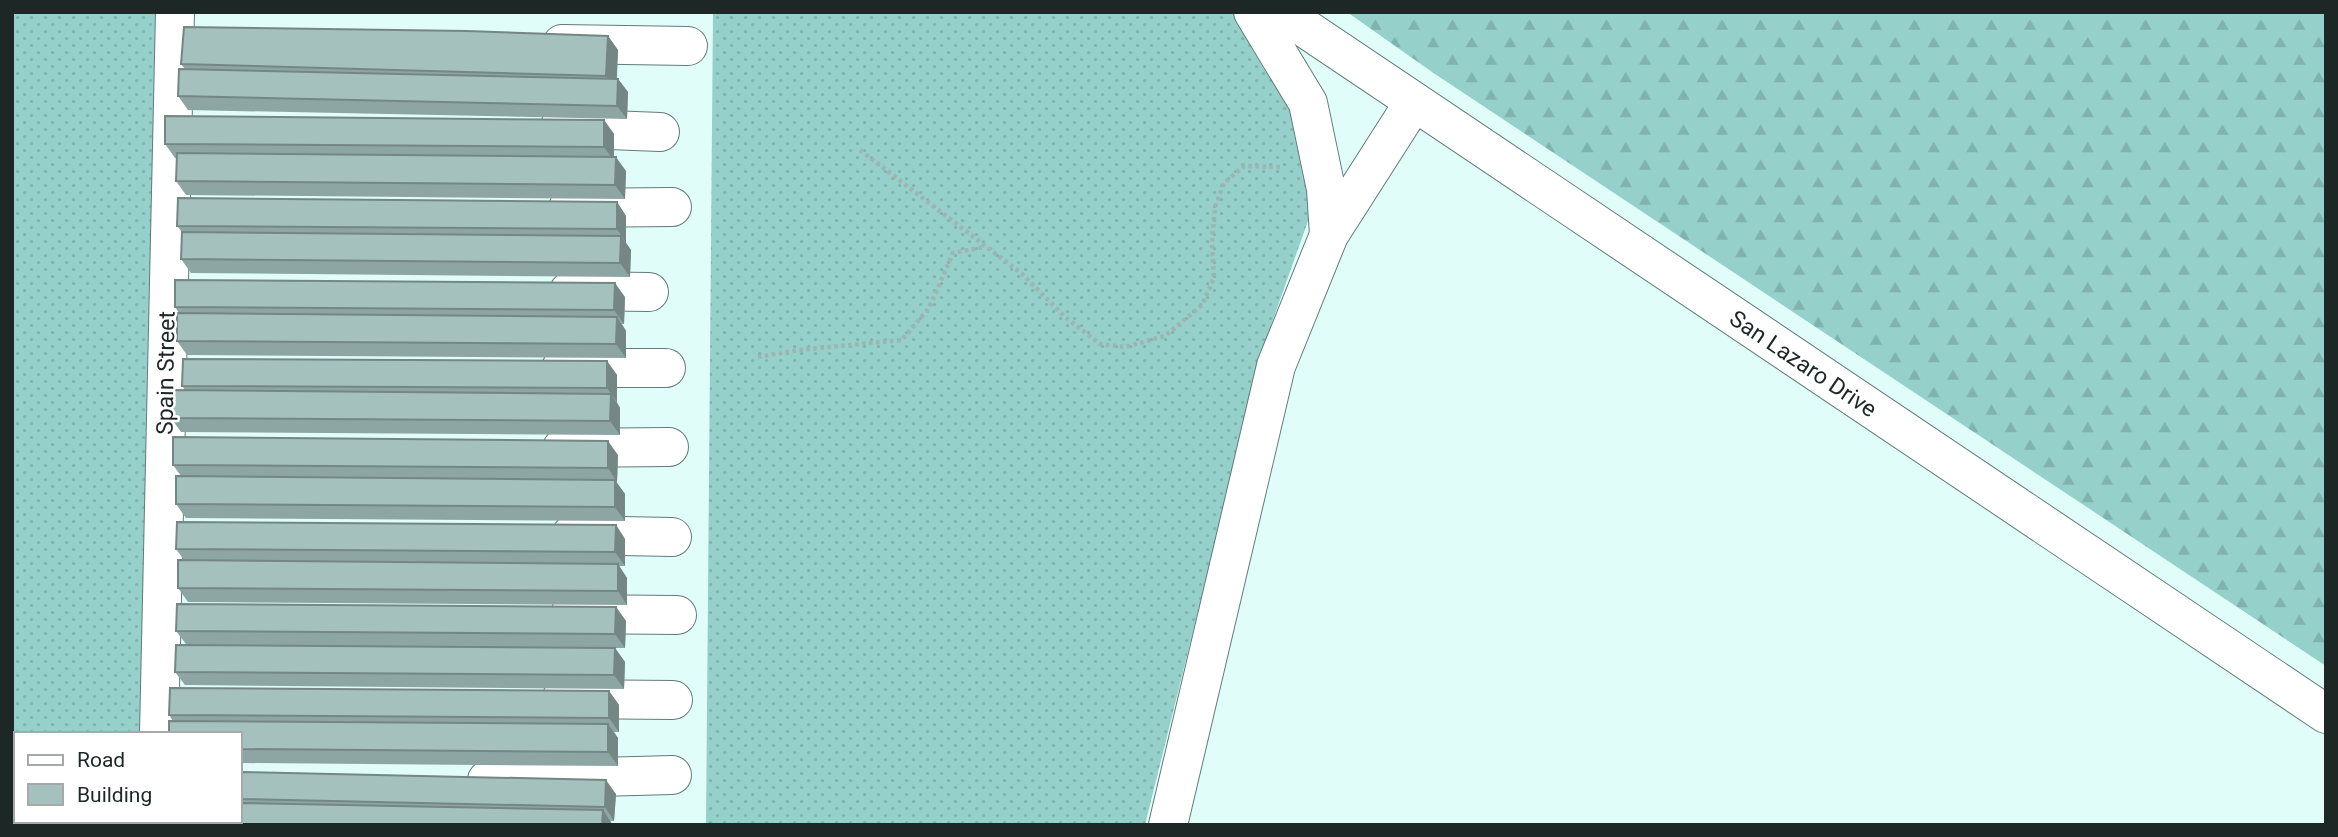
<svg xmlns="http://www.w3.org/2000/svg" width="2338" height="837" viewBox="0 0 2338 837" font-family="Roboto,sans-serif">
<defs>
<pattern id="grass-dots" width="8" height="8" patternUnits="userSpaceOnUse" patternTransform="scale(1.75)"><rect width="8" height="8" fill="#95d0ca"/><path d="M2 2h.1M6 6h.1" fill="none" stroke="#80b3ad" stroke-width="1.8" stroke-linecap="round"/></pattern>
<pattern id="forest-firs" width="22" height="20" patternUnits="userSpaceOnUse" patternTransform="scale(1.75)"><rect width="22" height="20" fill="#95d0ca"/><path d="M5 1l3.5 6h-7zM16 11l3.5 6h-7z" fill="#80b3ad"/></pattern>
</defs>
<rect width="100%" height="100%" fill="#e0fdfa"/>
<g fill="url(#grass-dots)">
<path d="M 12,12 L 163,12 L 145,734 L 16,734 L 16,821 L 145,821 L 145,825 L 12,825 Z"/>
<path d="M 713,12 L 1231,12 L 1238,17 L 1304,113 L 1311,183 L 1308,221 L 1264,345 L 1145,825 L 706,825 Z"/>
</g>
<path fill="url(#forest-firs)" d="M 1347,12 L 2326,12 L 2326,666 L 1432,72 Z"/>
<g fill="none" stroke-linecap="round" stroke-linejoin="round">
<defs>
<g id="minor">
<path d="M 1253,12 L 1308,103 L 1326,189 L 1329,235"/>
<path d="M 1281,12 L 2326,714"/>
<path d="M 562,44 L 688,46"/>
<path d="M 559,128 L 660,132"/>
<path d="M 568,208 L 672,207"/>
<path d="M 569,291 L 649,292"/>
<path d="M 561,368 L 666,368"/>
<path d="M 562,448 L 669,447"/>
<path d="M 571,535 L 672,537"/>
<path d="M 570,614 L 677,615"/>
<path d="M 561,699 L 673,700"/>
<path d="M 159,734 L 175,12"/>
<path d="M 487,780 L 672,775"/>
<path d="M 159,821 L 159,825"/>
<path d="M 1168,825 L 1276,366 L 1329,235 L 1414,102"/>
</g>
</defs>
<use href="#minor" stroke="#617c79" stroke-width="40"/>
<g stroke="#9eb4b2" stroke-width="4.5" stroke-dasharray="3.5 3.5" stroke-linecap="butt">
<path d="M 860,150 L 1022,274 L 1065,317 L 1100,344 L 1125,347 L 1165,336 L 1202,305 L 1214,278 L 1212,243 L 1215,207 L 1224,183 L 1244,166 L 1282,167"/>
<path d="M 758,357 L 799,350 L 902,340 L 929,308 L 953,253 L 984,247"/>
</g>
<use href="#minor" stroke="#fff" stroke-width="38"/>
</g>
<g fill="#8ea6a3">
<path d="M 608,36 L 618,50 L 617,79 L 618,79 L 628,92 L 627,119 L 188,110 L 178,96 L 185,69 L 181,64 Z"/>
<path d="M 604,120 L 614,134 L 614,157 L 626,171 L 625,199 L 186,195 L 176,181 L 177,158 L 175,158 L 165,144 Z"/>
<path d="M 617,202 L 626,216 L 626,243 L 631,250 L 630,277 L 191,273 L 181,259 L 182,232 L 177,226 Z"/>
<path d="M 625,297 L 624,324 L 622,324 L 626,331 L 626,358 L 187,355 L 177,341 L 179,313 L 175,307 Z"/>
<path d="M 607,361 L 617,375 L 617,402 L 620,408 L 620,435 L 181,432 L 171,418 L 185,390 L 182,386 Z"/>
<path d="M 618,455 L 617,482 L 616,482 L 625,494 L 625,521 L 186,518 L 176,504 L 181,476 L 173,465 Z"/>
<path d="M 616,525 L 625,539 L 625,566 L 619,566 L 627,578 L 627,605 L 188,602 L 178,588 L 184,560 L 176,549 Z"/>
<path d="M 616,607 L 626,621 L 625,648 L 615,648 L 625,662 L 624,689 L 185,685 L 175,672 L 186,644 L 176,631 Z"/>
<path d="M 609,691 L 619,705 L 619,732 L 614,732 L 618,738 L 618,766 L 240,763 L 240,734 L 173,721 L 169,715 Z"/>
<path d="M 240,772 L 616,794 L 614,821 L 610,821 L 612,824 L 240,821 Z"/>
</g>
<g fill="#748784">
<path d="M 608,36 L 618,50 L 616,90 L 606,76 Z"/>
<path d="M 618,79 L 628,92 L 627,119 L 617,106 Z"/>
<path d="M 604,120 L 614,134 L 614,161 L 604,147 Z"/>
<path d="M 616,157 L 626,171 L 625,199 L 615,185 Z"/>
<path d="M 617,202 L 626,216 L 626,243 L 617,229 Z"/>
<path d="M 621,236 L 631,250 L 630,277 L 620,263 Z"/>
<path d="M 615,283 L 625,297 L 624,324 L 614,310 Z"/>
<path d="M 617,317 L 626,331 L 626,358 L 616,344 Z"/>
<path d="M 607,361 L 617,375 L 617,402 L 607,388 Z"/>
<path d="M 611,394 L 620,408 L 620,435 L 610,421 Z"/>
<path d="M 608,441 L 618,455 L 617,482 L 608,468 Z"/>
<path d="M 615,480 L 625,494 L 625,521 L 615,507 Z"/>
<path d="M 616,525 L 625,539 L 625,566 L 615,552 Z"/>
<path d="M 618,564 L 627,578 L 627,605 L 618,591 Z"/>
<path d="M 616,607 L 626,621 L 625,648 L 615,634 Z"/>
<path d="M 615,648 L 625,662 L 624,689 L 614,675 Z"/>
<path d="M 609,691 L 619,705 L 619,732 L 609,718 Z"/>
<path d="M 608,724 L 618,738 L 618,766 L 608,752 Z"/>
<path d="M 606,780 L 616,794 L 614,821 L 605,807 Z"/>
<path d="M 603,810 L 612,824 L 602,825 Z"/>
</g>
<g fill="#a5c1bd" stroke="#748784" stroke-width="2">
<path d="M 184,27 L 467,31 L 608,36 L 606,76 L 181,64 Z"/>
<path d="M 179,69 L 618,79 L 617,106 L 178,96 Z"/>
<path d="M 165,116 L 604,120 L 604,147 L 165,144 Z"/>
<path d="M 177,153 L 616,157 L 615,185 L 176,181 Z"/>
<path d="M 178,198 L 617,202 L 617,229 L 177,226 Z"/>
<path d="M 182,232 L 621,236 L 620,263 L 181,259 Z"/>
<path d="M 175,280 L 615,283 L 614,310 L 175,307 Z"/>
<path d="M 177,313 L 617,317 L 616,344 L 177,341 Z"/>
<path d="M 183,359 L 607,361 L 607,388 L 182,386 Z"/>
<path d="M 172,390 L 611,394 L 610,421 L 171,418 Z"/>
<path d="M 173,437 L 608,441 L 608,468 L 173,465 Z"/>
<path d="M 176,476 L 615,480 L 615,507 L 176,504 Z"/>
<path d="M 177,522 L 616,525 L 615,552 L 176,549 Z"/>
<path d="M 178,560 L 618,564 L 618,591 L 178,588 Z"/>
<path d="M 177,604 L 616,607 L 615,634 L 176,631 Z"/>
<path d="M 176,645 L 615,648 L 614,675 L 175,672 Z"/>
<path d="M 170,688 L 609,691 L 609,718 L 169,715 Z"/>
<path d="M 169,721 L 608,724 L 608,752 L 240,749 L 240,734 L 169,734 Z"/>
<path d="M 240,772 L 606,780 L 605,807 L 240,799 Z"/>
<path d="M 240,803 L 603,810 L 602,825 L 163,825 L 163,821 L 240,821 Z"/>
</g>
<g text-anchor="middle" dominant-baseline="central" stroke-width="5" stroke-linejoin="round" paint-order="stroke">
<g font-size="23" fill="#1d2726" stroke="#fff">
<text transform="translate(1803 364) rotate(34)">San Lazaro Drive</text>
<text transform="translate(166 373) rotate(-89)">Spain Street</text>
</g>
</g>
<rect width="2338" height="837" fill="none" stroke="#1d2726" stroke-width="28"/>
<rect x="14" y="732" width="228" height="91" fill="#ffffff" stroke="#a5a9a8" stroke-width="2"/>
<rect x="28" y="755" width="35" height="10" fill="#ffffff" stroke="#a5a9a8" stroke-width="2"/>
<text x="77" y="767" font-size="21" fill="#1d2726">Road</text>
<rect x="28" y="784" width="35" height="21" fill="#a5c1bd" stroke="#a5a9a8" stroke-width="2"/>
<text x="77" y="802" font-size="21" fill="#1d2726">Building</text>
</svg>
